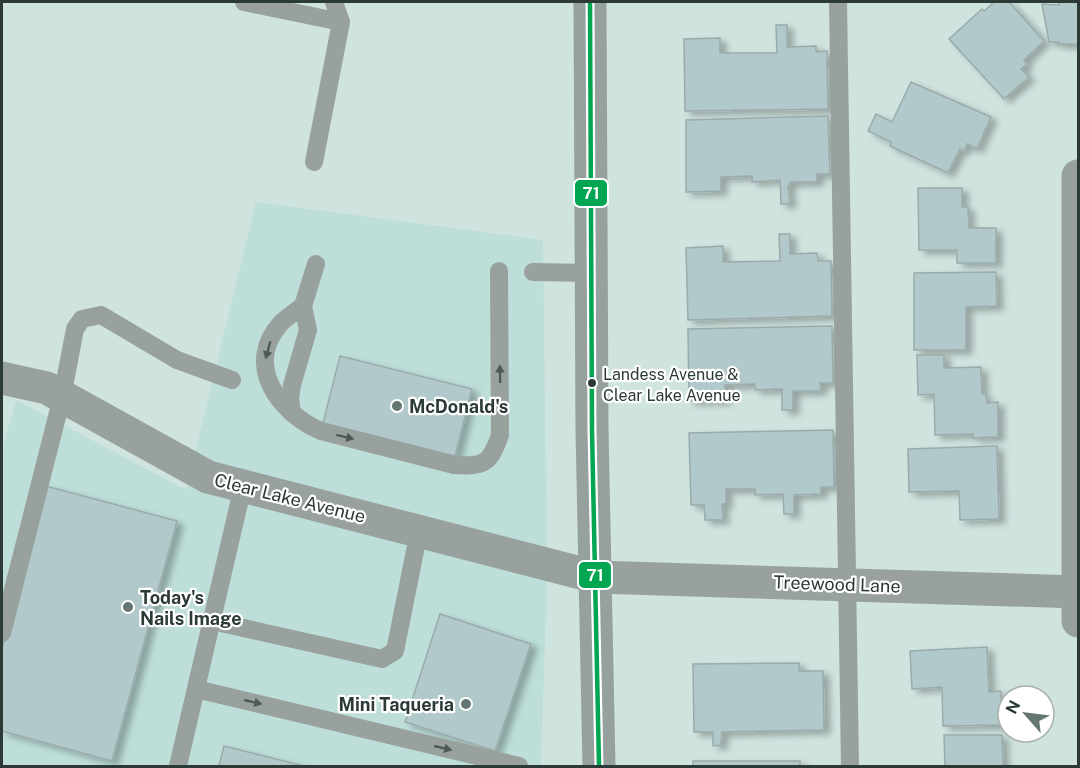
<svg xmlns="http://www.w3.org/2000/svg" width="1080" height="768" viewBox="0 0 1080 768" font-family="'Public Sans',sans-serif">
<defs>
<filter id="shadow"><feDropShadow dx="6" dy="4" stdDeviation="3" flood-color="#0004"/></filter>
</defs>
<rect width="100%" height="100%" fill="#cfe3df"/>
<path fill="#bdded9" d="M 256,202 L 543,240 L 547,577 L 541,766 L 2,766 L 2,450 L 16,400 L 186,490 Z"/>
<g fill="#b1c9cb" stroke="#9baaaa" stroke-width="1.5" filter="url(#shadow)">
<path d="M 994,2 L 1009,2 L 1044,41 L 1024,60 L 1027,64 L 1021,69 L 1029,77 L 1004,99 L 949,39 L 982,9 L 984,11 Z"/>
<path d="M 1059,2 L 1078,2 L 1078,51 L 1078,44 L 1059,44 L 1059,42 L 1049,42 L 1042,4 L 1059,5 Z"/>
<path d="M 776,25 L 787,25 L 787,47 L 816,46 L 816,52 L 827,51 L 828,109 L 685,111 L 684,39 L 720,38 L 720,53 L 777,53 Z"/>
<path d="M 911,82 L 991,117 L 977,149 L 967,144 L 964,151 L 960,149 L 948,173 L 890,146 L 891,142 L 868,131 L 876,114 L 892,122 Z"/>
<path d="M 828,116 L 830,174 L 817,174 L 817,182 L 790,182 L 790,186 L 788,186 L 790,204 L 781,204 L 780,180 L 752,182 L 752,176 L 721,177 L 721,191 L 686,192 L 686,120 Z"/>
<path d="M 918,188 L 962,188 L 962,207 L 968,207 L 969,228 L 996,228 L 996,263 L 957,263 L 957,250 L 919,250 Z"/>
<path d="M 779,234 L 790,234 L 790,254 L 817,253 L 818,261 L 831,261 L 832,316 L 688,320 L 686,248 L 723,246 L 723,262 L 780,261 Z"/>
<path d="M 996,272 L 997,306 L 966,307 L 966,350 L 914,350 L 914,273 Z"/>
<path d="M 832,326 L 833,383 L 820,383 L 821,391 L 793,391 L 793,410 L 782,410 L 782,389 L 755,390 L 755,384 L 725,385 L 725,400 L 689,401 L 688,329 Z"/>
<path d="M 917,355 L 944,355 L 944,368 L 981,367 L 982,394 L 986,395 L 987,403 L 998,402 L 998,437 L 973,438 L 973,434 L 935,435 L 934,394 L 918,395 Z"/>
<path d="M 340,356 L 472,389 L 455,456 L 323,423 Z"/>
<path d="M 833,430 L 834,487 L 821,487 L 821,494 L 794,495 L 794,514 L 784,514 L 783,494 L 755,495 L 755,489 L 726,489 L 726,504 L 722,504 L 723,520 L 705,520 L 704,505 L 691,505 L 689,433 Z"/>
<path d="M 997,446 L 999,519 L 960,520 L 959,491 L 909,492 L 908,449 Z"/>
<path d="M 46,486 L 177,521 L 112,761 L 2,731 L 2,648 Z"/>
<path d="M 440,614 L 531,644 L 495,751 L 405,722 Z"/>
<path d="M 987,647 L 989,692 L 1001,691 L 1002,725 L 943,726 L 942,687 L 912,689 L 910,651 Z"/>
<path d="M 799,663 L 799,671 L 823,671 L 824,730 L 722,732 L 721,745 L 713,746 L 713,732 L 694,732 L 693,664 Z"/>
<path d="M 944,735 L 1002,735 L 1003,766 L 945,766 Z"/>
<path d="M 224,746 L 304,766 L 219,766 Z"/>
<rect x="693" y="761" width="107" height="5"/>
</g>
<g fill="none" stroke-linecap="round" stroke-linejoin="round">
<g stroke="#99a19e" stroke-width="18">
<path d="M 244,2 L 341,22"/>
<path d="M 838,2 L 850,766"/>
<path d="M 314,162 L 341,22 L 334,2"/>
<path d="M 533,272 L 591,273"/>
<path d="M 303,306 C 296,311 287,317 281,323 C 243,365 279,413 321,431 L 454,465 C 485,467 490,463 500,435 L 499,271"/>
<path d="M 292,413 L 290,399 L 292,385 L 308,330 L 303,306 L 316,264"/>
<path d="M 212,621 L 382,659 L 395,651 L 419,531"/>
<path d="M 2,633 L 62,397 L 75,329 L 82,319 L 101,315 L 177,360 L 232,380"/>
<path d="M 196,689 L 519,766"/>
<path d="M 178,766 L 243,486"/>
</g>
<g stroke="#99a19e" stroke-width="33">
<path d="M 1078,176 L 1078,621"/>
<path d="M 2,378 L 47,388 L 208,477 L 596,577 L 1078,592"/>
</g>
<path stroke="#96a19d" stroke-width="33" d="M 590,2 L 592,430 L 599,766"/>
<defs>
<path id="bus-1" d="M 590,2 L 592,430 L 599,766"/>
</defs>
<use href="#bus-1" stroke="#fff" stroke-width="9"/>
<use href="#bus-1" stroke="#00a651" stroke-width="4.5"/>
</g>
<defs><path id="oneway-solid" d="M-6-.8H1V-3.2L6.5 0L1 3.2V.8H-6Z" transform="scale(1.5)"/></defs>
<g fill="#4c5956">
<use href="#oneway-solid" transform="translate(268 350) rotate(105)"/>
<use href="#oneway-solid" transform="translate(500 374) rotate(-91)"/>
<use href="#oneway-solid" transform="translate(345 437) rotate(14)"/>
<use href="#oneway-solid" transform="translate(253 702) rotate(13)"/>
<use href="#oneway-solid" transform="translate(443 748) rotate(13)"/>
</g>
<circle fill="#2b3a37" stroke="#fff" stroke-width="2" cx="592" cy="383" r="5"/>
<g fill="#647572" stroke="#fff" stroke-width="2">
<circle cx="397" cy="406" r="6"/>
<circle cx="128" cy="607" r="6"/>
<circle cx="466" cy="704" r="6"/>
</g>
<g text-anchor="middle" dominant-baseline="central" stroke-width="4.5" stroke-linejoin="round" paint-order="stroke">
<g font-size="16" fill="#2b3a37" stroke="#fff" text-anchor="start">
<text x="603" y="374">Landess Avenue &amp;<tspan x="603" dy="21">Clear Lake Avenue</tspan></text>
</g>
<g font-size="18" font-weight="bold" fill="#2b3a37" stroke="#fff" text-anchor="start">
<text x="409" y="406">McDonald's</text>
<text x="140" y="597">Today's<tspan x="140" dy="21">Nails Image</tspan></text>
<text x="454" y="704" text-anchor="end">Mini Taqueria</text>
</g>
<g font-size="18" fill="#2b3a37" stroke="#fff">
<text transform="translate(290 498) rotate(14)">Clear Lake Avenue</text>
<text transform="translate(837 584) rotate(2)">Treewood Lane</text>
</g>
</g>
<g stroke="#fff" stroke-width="2">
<rect x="574" y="179" width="34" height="28" rx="6" fill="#00a651"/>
<rect x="578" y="561" width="34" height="28" rx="6" fill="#00a651"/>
</g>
<g font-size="16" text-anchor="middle" font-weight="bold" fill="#fff">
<text x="591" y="199">71</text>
<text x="595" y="581">71</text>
</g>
<rect width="1080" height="768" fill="none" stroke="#2b3a37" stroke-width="6"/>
<g transform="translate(1026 714) rotate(298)"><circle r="28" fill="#ffffff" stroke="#aab0af" stroke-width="1.5"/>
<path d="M0-4.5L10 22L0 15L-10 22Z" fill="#647572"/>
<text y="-9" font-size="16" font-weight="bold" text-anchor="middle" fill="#2b3a37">N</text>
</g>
</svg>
